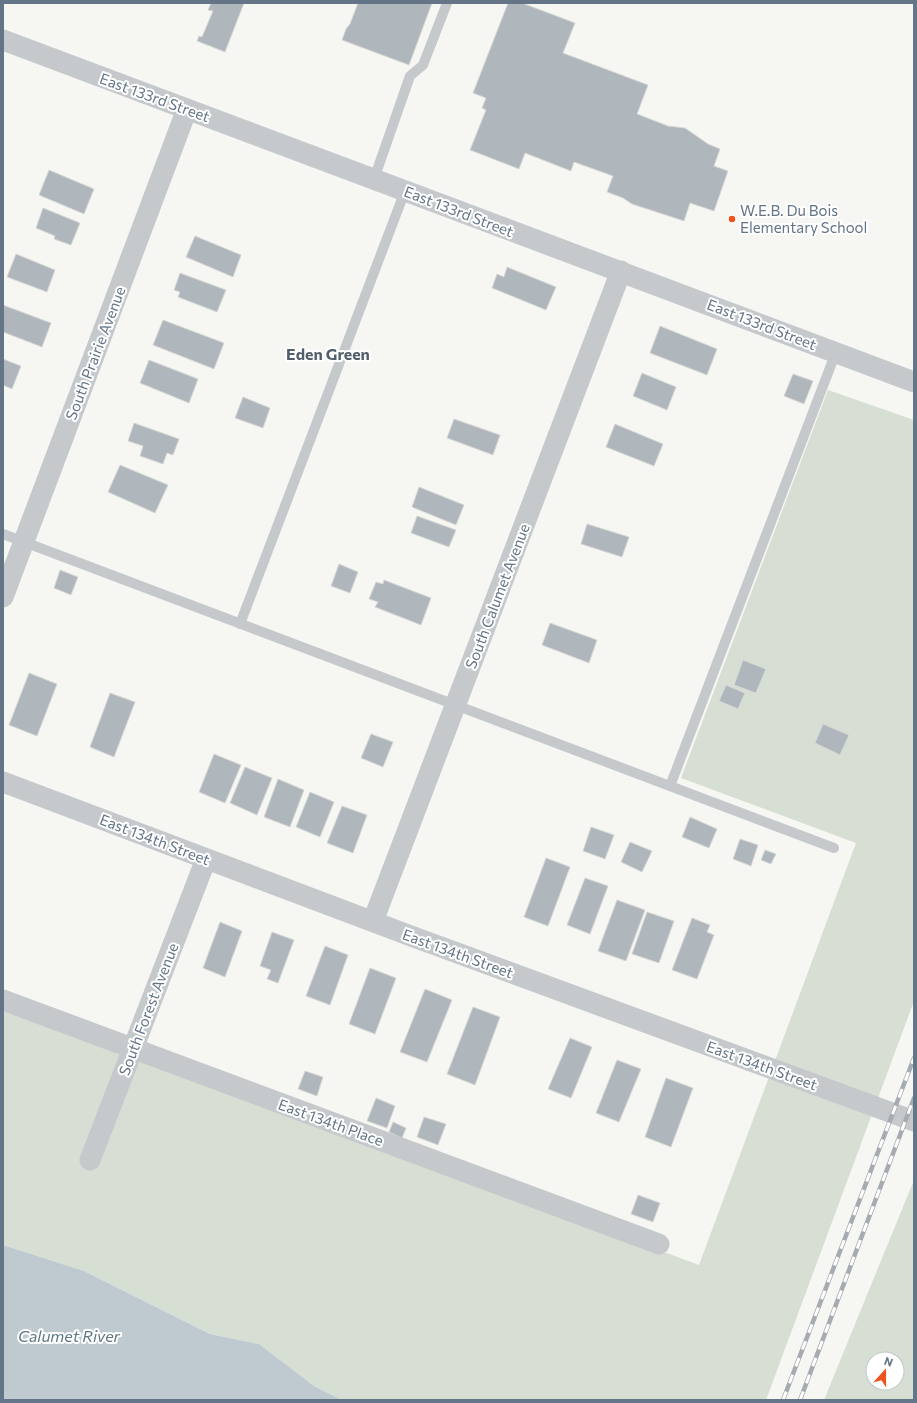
<svg xmlns="http://www.w3.org/2000/svg" width="917" height="1403" viewBox="0 0 917 1403" font-family="Commissioner,sans-serif">
<rect width="100%" height="100%" fill="#f6f6f3"/>
<g fill="#d7ded3" fill-rule="evenodd">
<path d="M 828,390 L 914,420 L 914,1001 L 766,1400 L 342,1400 L 314,1386 L 259,1344 L 210,1334 L 84,1271 L 3,1245 L 3,1007 L 699,1265 L 856,843 L 681,778 Z"/>
<path d="M 914,1180 L 914,1400 L 824,1400 ZM 873,1359 L 897,1359 L 897,1383 L 873,1383 Z"/>
</g>
<path fill="#becacf" d="M 3,1245 L 84,1271 L 210,1334 L 259,1344 L 314,1386 L 342,1400 L 3,1400 Z"/>
<g fill="#afb6bc" stroke="#d8d8d5">
<path d="M 211,3 L 244,3 L 225,52 L 197,41 L 199,36 L 202,37 L 213,11 L 208,10 Z"/>
<path d="M 358,3 L 432,3 L 409,65 L 342,40 L 346,29 L 350,24 Z"/>
<path d="M 508,3 L 522,3 L 575,23 L 563,53 L 648,85 L 637,114 L 668,126 L 685,128 L 708,144 L 720,149 L 714,166 L 728,171 L 714,211 L 690,203 L 684,221 L 632,204 L 623,198 L 607,192 L 613,176 L 574,162 L 571,171 L 525,153 L 519,169 L 470,150 L 486,110 L 482,108 L 486,98 L 473,93 Z"/>
<path d="M 49,170 L 94,189 L 84,214 L 39,195 Z"/>
<path d="M 43,208 L 80,223 L 71,245 L 54,239 L 55,236 L 36,228 Z"/>
<path d="M 195,236 L 241,255 L 233,277 L 186,257 Z"/>
<path d="M 16,254 L 55,270 L 47,292 L 7,277 Z"/>
<path d="M 507,267 L 556,287 L 546,310 L 492,288 L 497,274 L 504,277 Z"/>
<path d="M 180,273 L 226,290 L 217,312 L 178,297 L 180,292 L 174,290 Z"/>
<path d="M 3,305 L 51,323 L 42,347 L 3,332 Z"/>
<path d="M 163,320 L 224,343 L 214,369 L 153,345 Z"/>
<path d="M 660,326 L 717,349 L 707,375 L 650,353 Z"/>
<path d="M 3,359 L 21,366 L 12,389 L 3,385 Z"/>
<path d="M 149,360 L 198,379 L 189,403 L 140,383 Z"/>
<path d="M 642,373 L 676,387 L 667,410 L 633,396 Z"/>
<path d="M 793,374 L 813,381 L 804,404 L 784,396 Z"/>
<path d="M 243,397 L 270,408 L 263,428 L 235,418 Z"/>
<path d="M 454,419 L 500,435 L 493,455 L 447,438 Z"/>
<path d="M 134,423 L 179,439 L 173,455 L 167,453 L 163,464 L 140,456 L 143,446 L 128,441 Z"/>
<path d="M 615,424 L 663,444 L 654,466 L 606,447 Z"/>
<path d="M 120,465 L 168,485 L 155,513 L 108,492 Z"/>
<path d="M 419,487 L 464,505 L 456,525 L 412,507 Z"/>
<path d="M 417,516 L 456,530 L 449,547 L 411,533 Z"/>
<path d="M 587,524 L 629,537 L 622,557 L 581,544 Z"/>
<path d="M 339,564 L 358,572 L 350,593 L 331,586 Z"/>
<path d="M 60,570 L 78,577 L 71,595 L 54,588 Z"/>
<path d="M 384,580 L 431,598 L 421,625 L 375,607 L 378,602 L 369,599 L 376,582 L 383,584 Z"/>
<path d="M 550,623 L 597,640 L 589,663 L 542,645 Z"/>
<path d="M 743,660 L 766,669 L 756,693 L 734,685 Z"/>
<path d="M 29,673 L 57,684 L 37,736 L 9,725 Z"/>
<path d="M 726,685 L 745,693 L 738,709 L 719,701 Z"/>
<path d="M 110,693 L 135,702 L 114,757 L 90,747 Z"/>
<path d="M 823,724 L 849,735 L 840,755 L 815,743 Z"/>
<path d="M 371,734 L 393,742 L 383,767 L 361,758 Z"/>
<path d="M 214,754 L 241,765 L 225,803 L 199,792 Z"/>
<path d="M 245,767 L 272,778 L 257,815 L 230,803 Z"/>
<path d="M 278,779 L 304,790 L 290,827 L 264,817 Z"/>
<path d="M 310,792 L 334,802 L 320,837 L 296,827 Z"/>
<path d="M 342,806 L 367,815 L 353,853 L 327,843 Z"/>
<path d="M 690,817 L 717,829 L 709,848 L 682,837 Z"/>
<path d="M 591,827 L 614,835 L 605,859 L 583,851 Z"/>
<path d="M 740,839 L 758,845 L 751,866 L 733,859 Z"/>
<path d="M 630,842 L 652,851 L 642,872 L 621,862 Z"/>
<path d="M 765,850 L 776,854 L 771,864 L 761,860 Z"/>
<path d="M 546,858 L 570,867 L 548,926 L 524,917 Z"/>
<path d="M 585,878 L 608,886 L 590,934 L 567,925 Z"/>
<path d="M 617,900 L 645,910 L 626,961 L 598,951 Z"/>
<path d="M 647,912 L 674,921 L 659,963 L 632,954 Z"/>
<path d="M 692,918 L 710,925 L 707,932 L 714,935 L 697,979 L 672,970 Z"/>
<path d="M 220,922 L 242,931 L 225,977 L 203,968 Z"/>
<path d="M 272,932 L 294,940 L 278,983 L 267,979 L 271,970 L 260,966 Z"/>
<path d="M 325,946 L 348,955 L 330,1005 L 306,996 Z"/>
<path d="M 370,968 L 396,978 L 375,1034 L 349,1024 Z"/>
<path d="M 425,989 L 452,1000 L 427,1062 L 400,1052 Z"/>
<path d="M 473,1007 L 500,1017 L 475,1085 L 447,1074 Z"/>
<path d="M 570,1038 L 592,1047 L 571,1098 L 548,1089 Z"/>
<path d="M 617,1060 L 641,1069 L 619,1122 L 596,1113 Z"/>
<path d="M 305,1071 L 323,1077 L 317,1096 L 298,1089 Z"/>
<path d="M 666,1078 L 693,1088 L 671,1147 L 645,1137 Z"/>
<path d="M 376,1098 L 395,1106 L 387,1128 L 367,1121 Z"/>
<path d="M 424,1117 L 446,1124 L 438,1145 L 417,1137 Z"/>
<path d="M 393,1122 L 406,1128 L 402,1138 L 389,1132 Z"/>
<path d="M 638,1195 L 660,1203 L 653,1222 L 631,1214 Z"/>
</g>
<g fill="none" stroke-linecap="round" stroke-linejoin="round">
<g stroke="#c5c9cc" stroke-width="10">
<path d="M 374,179 L 410,76 L 423,65 L 447,3"/>
<path d="M 3,534 L 834,848"/>
<path d="M 240,624 L 405,191"/>
<path d="M 670,786 L 836,352"/>
</g>
<g stroke="#c5c9cc" stroke-width="21">
<path d="M 3,40 L 914,382"/>
<path d="M 3,597 L 187,109"/>
<path d="M 3,782 L 411,936 L 914,1121"/>
<path d="M 373,921 L 621,271"/>
<path d="M 3,1000 L 659,1244"/>
<path d="M 90,1160 L 206,859"/>
</g>
<defs>
<g id="rail">
<path d="M 783,1400 L 914,1058"/>
<path d="M 800,1400 L 914,1098"/>
</g>
</defs>
<use href="#rail" stroke="#a5abb1" stroke-width="4.5"/>
<use href="#rail" stroke="#fff" stroke-width="3" stroke-dasharray="9" stroke-linecap="butt"/>
</g>
<circle fill="#ef521a" stroke="#fff" stroke-width="1.5" cx="732" cy="219" r="4"/>
<g text-anchor="middle" dominant-baseline="central" stroke-width="4" stroke-linejoin="round" paint-order="stroke">
<g font-size="15" fill="#637586" stroke="#fff">
<text transform="translate(155 97) rotate(20)">East 133rd Street</text>
<text transform="translate(459 211) rotate(21)">East 133rd Street</text>
<text transform="translate(762 324) rotate(21)">East 133rd Street</text>
<text transform="translate(95 353) rotate(-69)">South Prairie Avenue</text>
<text transform="translate(497 596) rotate(-69)">South Calumet Avenue</text>
<text transform="translate(155 839) rotate(21)">East 134th Street</text>
<text transform="translate(458 953) rotate(20)">East 134th Street</text>
<text transform="translate(148 1009) rotate(-69)">South Forest Avenue</text>
<text transform="translate(762 1065) rotate(20)">East 134th Street</text>
<text transform="translate(331 1122) rotate(20)">East 134th Place</text>
</g>
<g font-size="15" fill="#637586" stroke="#fff" text-anchor="start">
<text x="740" y="210">W.E.B. Du Bois<tspan x="740" dy="17">Elementary School</tspan></text>
</g>
<g font-size="16" font-weight="bold" fill="#525f6a" stroke="#fff">
<text x="328" y="353">Eden Green</text>
</g>
<g font-size="16" font-style="italic" fill="#5f7783" stroke="#fff">
<text x="69" y="1335">Calumet River</text>
</g>
</g>
<rect width="917" height="1403" fill="none" stroke="#637586" stroke-width="8"/>
<g transform="translate(885 1371) rotate(21)"><circle r="19" fill="#ffffff" stroke="#c1c8cf"/>
<path d="M0-3L7 15L0 10L-7 15Z" fill="#ef521a"/>
<text y="-6" font-size="11" font-weight="bold" text-anchor="middle" fill="#637586">N</text>
</g>
</svg>
